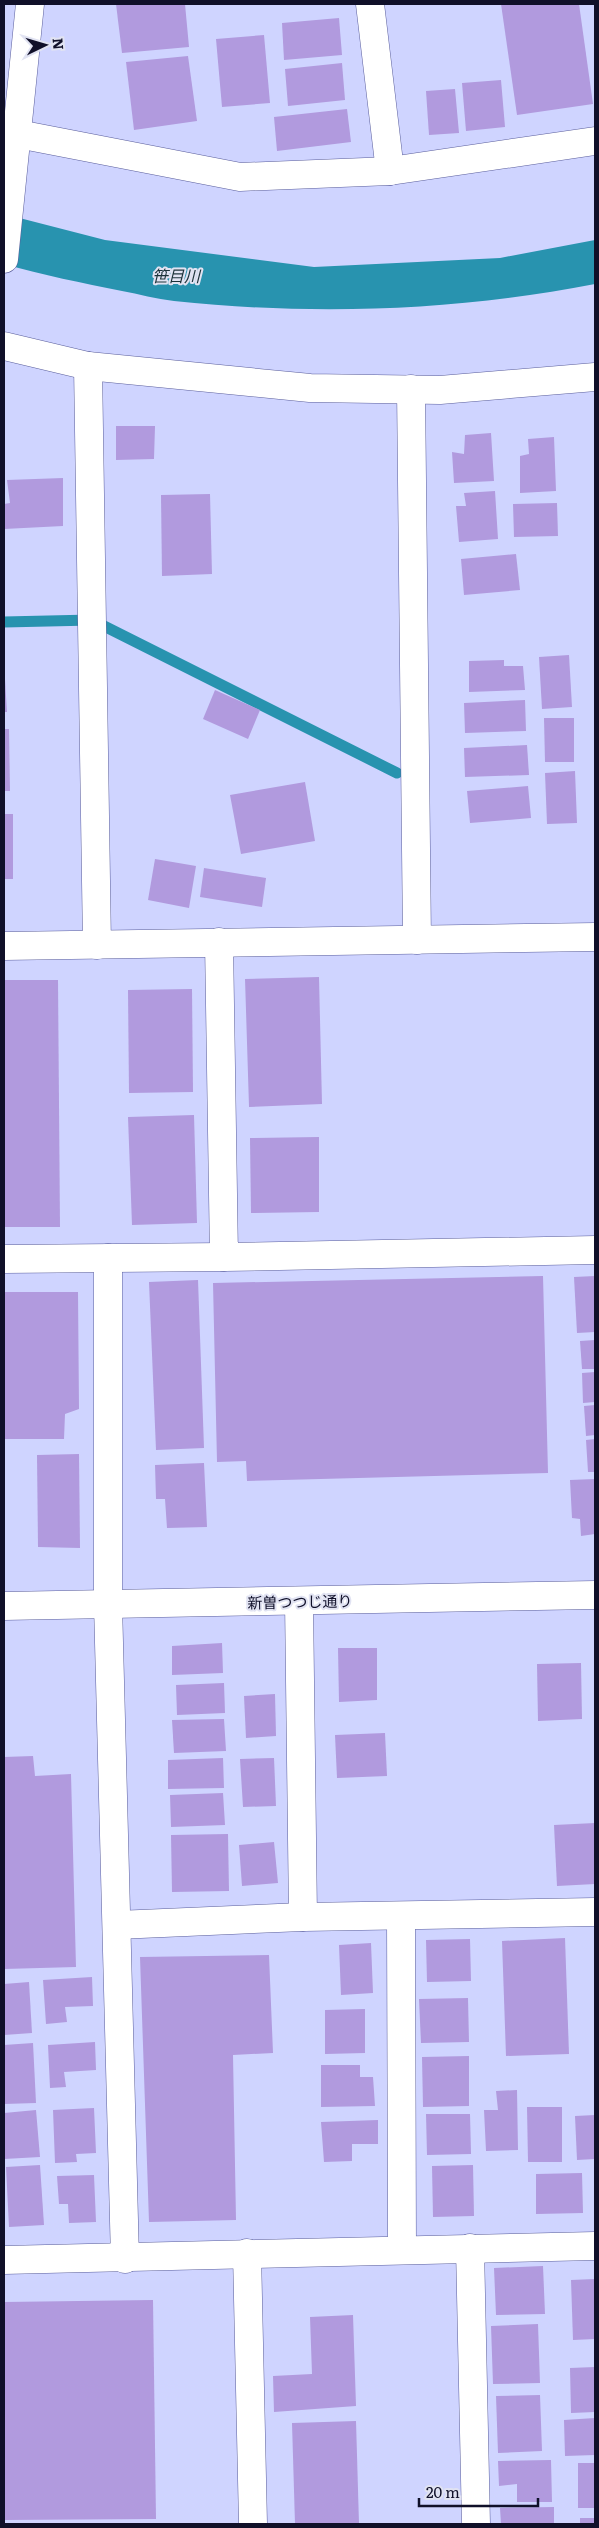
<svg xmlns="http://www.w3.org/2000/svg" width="599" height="2528" viewBox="0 0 599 2528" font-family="Literata,'Noto Sans JP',serif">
<rect width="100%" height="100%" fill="#cfd4ff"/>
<path fill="#2893af" d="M 4,214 L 105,240 L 314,267 L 500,258 L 595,240 L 595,284 C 457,311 314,316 174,301 C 156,299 139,294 122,291 C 82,283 43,275 4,264 Z"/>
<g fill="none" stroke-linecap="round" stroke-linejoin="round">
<path stroke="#2893af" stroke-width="11" d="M 4,622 L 92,620 L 397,773"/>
</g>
<g fill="#b19ade">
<path d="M 116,4 L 185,4 L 189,47 L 122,53 Z"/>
<path d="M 501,4 L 579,4 L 593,104 L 517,115 Z"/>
<path d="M 339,18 L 342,55 L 284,60 L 282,23 Z"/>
<path d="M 264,35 L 270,103 L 222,107 L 216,39 Z"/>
<path d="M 188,56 L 197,121 L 134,130 L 126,62 Z"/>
<path d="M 342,63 L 345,100 L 288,106 L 285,69 Z"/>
<path d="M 501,80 L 505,127 L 466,131 L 462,83 Z"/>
<path d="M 455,89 L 459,133 L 429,135 L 426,91 Z"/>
<path d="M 347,109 L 351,142 L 277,151 L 274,117 Z"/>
<path d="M 116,426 L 155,426 L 154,459 L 116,460 Z"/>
<path d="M 491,433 L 494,481 L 454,483 L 452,452 L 464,454 L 465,435 Z"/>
<path d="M 554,437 L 556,491 L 520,493 L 520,456 L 529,454 L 528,439 Z"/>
<path d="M 63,478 L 63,526 L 4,529 L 4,504 L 10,503 L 7,480 Z"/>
<path d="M 495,491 L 498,539 L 459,542 L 456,506 L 466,506 L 464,493 Z"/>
<path d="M 210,494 L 212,574 L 162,576 L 161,495 Z"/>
<path d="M 557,503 L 558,536 L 514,537 L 513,504 Z"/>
<path d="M 516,554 L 520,590 L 464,595 L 461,559 Z"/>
<path d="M 569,655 L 572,707 L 542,709 L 539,657 Z"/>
<path d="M 504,660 L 504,666 L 523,666 L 525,690 L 469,692 L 469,661 Z"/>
<path d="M 4,663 L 7,712 L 4,712 Z"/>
<path d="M 215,690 L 260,710 L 248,739 L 203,719 Z"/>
<path d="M 525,700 L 526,731 L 465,733 L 464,703 Z"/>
<path d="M 544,718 L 574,718 L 574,762 L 545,762 Z"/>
<path d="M 4,729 L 9,729 L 10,791 L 4,791 Z"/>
<path d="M 527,745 L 529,775 L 465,777 L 464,748 Z"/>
<path d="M 575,771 L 577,823 L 547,824 L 545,773 Z"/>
<path d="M 305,782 L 315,841 L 241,854 L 230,795 Z"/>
<path d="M 528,786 L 531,818 L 470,823 L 467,791 Z"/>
<rect x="4" y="814" width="9" height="65"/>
<path d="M 155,859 L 196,866 L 189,908 L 148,900 Z"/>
<path d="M 204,868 L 266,878 L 262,907 L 200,897 Z"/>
<path d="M 319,977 L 322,1104 L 249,1107 L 245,979 Z"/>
<path d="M 4,980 L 58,980 L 60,1227 L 4,1227 Z"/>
<path d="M 192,989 L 193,1092 L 129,1093 L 128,990 Z"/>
<path d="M 194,1115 L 197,1223 L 132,1225 L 128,1117 Z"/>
<path d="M 319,1137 L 319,1212 L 251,1213 L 250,1138 Z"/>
<path d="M 543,1276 L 548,1473 L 247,1481 L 246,1461 L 217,1462 L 213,1283 Z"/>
<path d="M 595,1276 L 595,1332 L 577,1333 L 574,1277 Z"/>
<path d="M 198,1280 L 204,1448 L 156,1450 L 149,1282 Z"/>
<path d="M 4,1292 L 78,1292 L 79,1409 L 65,1414 L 64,1439 L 4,1439 Z"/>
<path d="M 595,1340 L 595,1369 L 582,1369 L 580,1341 Z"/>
<path d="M 595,1372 L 595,1402 L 583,1403 L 582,1373 Z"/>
<path d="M 595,1405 L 595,1435 L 586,1436 L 584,1406 Z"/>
<path d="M 595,1439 L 595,1472 L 588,1472 L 586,1440 Z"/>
<path d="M 79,1454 L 80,1548 L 38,1547 L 37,1455 Z"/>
<path d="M 204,1463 L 207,1527 L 167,1528 L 165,1499 L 156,1499 L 155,1465 Z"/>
<path d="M 595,1479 L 595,1534 L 581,1536 L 580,1519 L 572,1518 L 570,1480 Z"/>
<path d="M 222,1643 L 223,1673 L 172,1675 L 172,1646 Z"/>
<path d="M 338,1648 L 377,1648 L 377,1700 L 339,1702 Z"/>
<path d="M 581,1663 L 582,1719 L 538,1721 L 537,1664 Z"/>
<path d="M 224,1683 L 225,1713 L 177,1715 L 176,1685 Z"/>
<path d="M 275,1694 L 276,1736 L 246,1738 L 244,1696 Z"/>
<path d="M 224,1719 L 226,1751 L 174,1753 L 172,1720 Z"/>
<path d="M 385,1733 L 387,1776 L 337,1778 L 335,1735 Z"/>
<path d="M 33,1756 L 35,1776 L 71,1774 L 76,1967 L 4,1969 L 4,1757 Z"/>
<path d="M 223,1758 L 224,1788 L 168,1789 L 168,1760 Z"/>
<path d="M 274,1758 L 276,1806 L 243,1807 L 240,1759 Z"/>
<path d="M 223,1793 L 225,1825 L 171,1827 L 170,1795 Z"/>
<path d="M 595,1823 L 595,1884 L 557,1886 L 554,1825 Z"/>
<path d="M 228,1834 L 229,1891 L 172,1892 L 171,1835 Z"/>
<path d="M 274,1842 L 278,1883 L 242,1886 L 239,1845 Z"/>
<path d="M 565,1938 L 569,2054 L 506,2056 L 502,1941 Z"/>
<path d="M 470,1939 L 471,1981 L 427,1982 L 426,1940 Z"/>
<path d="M 371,1943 L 373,1993 L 341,1995 L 339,1945 Z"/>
<path d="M 269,1955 L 273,2053 L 233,2055 L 236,2220 L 149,2222 L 140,1957 Z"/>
<path d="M 92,1977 L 93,2006 L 65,2007 L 67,2022 L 46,2024 L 43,1980 Z"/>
<path d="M 29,1982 L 32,2033 L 4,2035 L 4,1984 Z"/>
<path d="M 468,1998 L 469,2042 L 421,2043 L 419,1999 Z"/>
<path d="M 365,2009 L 365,2053 L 325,2054 L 325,2010 Z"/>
<path d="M 95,2042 L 96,2070 L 64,2072 L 66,2087 L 50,2088 L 48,2045 Z"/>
<path d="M 33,2043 L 36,2103 L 4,2104 L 4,2045 Z"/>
<path d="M 469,2056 L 469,2106 L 423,2107 L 422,2057 Z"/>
<path d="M 321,2065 L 360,2065 L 360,2077 L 373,2077 L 375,2106 L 321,2107 Z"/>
<path d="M 517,2090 L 518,2150 L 486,2151 L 484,2110 L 498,2110 L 496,2091 Z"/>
<path d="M 527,2107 L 562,2107 L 562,2162 L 528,2162 Z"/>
<path d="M 94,2108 L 96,2153 L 76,2154 L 77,2162 L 55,2163 L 53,2110 Z"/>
<path d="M 36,2110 L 40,2157 L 4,2159 L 4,2113 Z"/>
<path d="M 426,2114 L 470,2114 L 471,2154 L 427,2155 Z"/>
<path d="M 595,2115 L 595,2159 L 577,2160 L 575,2116 Z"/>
<path d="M 378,2120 L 378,2144 L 352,2144 L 352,2161 L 324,2162 L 321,2122 Z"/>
<path d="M 40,2165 L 44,2225 L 9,2227 L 6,2167 Z"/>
<path d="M 473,2165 L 474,2216 L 433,2217 L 432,2166 Z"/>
<path d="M 582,2173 L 583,2213 L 536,2214 L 536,2174 Z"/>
<path d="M 94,2175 L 96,2222 L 69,2223 L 68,2204 L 59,2204 L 57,2176 Z"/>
<path d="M 543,2266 L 545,2314 L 496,2315 L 494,2268 Z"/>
<path d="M 595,2279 L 595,2339 L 573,2340 L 571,2280 Z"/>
<path d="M 153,2300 L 156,2519 L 4,2520 L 4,2302 Z"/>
<path d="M 353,2315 L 356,2406 L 274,2412 L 273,2376 L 312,2374 L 310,2317 Z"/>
<path d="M 538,2324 L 540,2383 L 493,2384 L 491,2326 Z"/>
<path d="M 595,2367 L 595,2412 L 571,2413 L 570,2368 Z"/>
<path d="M 540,2395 L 542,2451 L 498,2453 L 496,2396 Z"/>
<path d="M 595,2418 L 595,2455 L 565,2456 L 564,2420 Z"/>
<path d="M 356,2421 L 359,2524 L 295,2524 L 292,2423 Z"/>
<path d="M 551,2460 L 552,2502 L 517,2502 L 517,2484 L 499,2486 L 498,2461 Z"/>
<rect x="578" y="2463" width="17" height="45"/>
<path d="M 554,2507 L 554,2524 L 501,2524 L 500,2508 Z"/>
<rect x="580" y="2518" width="15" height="6"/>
</g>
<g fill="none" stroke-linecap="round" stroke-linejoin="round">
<defs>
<g id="minor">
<path d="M 370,4 L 390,171"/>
<path d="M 4,129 L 18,134 L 240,177 L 390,171 L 595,141"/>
<path d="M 4,259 L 30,4"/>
<path d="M 4,346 L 88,366 L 310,388 L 440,390 L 595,377"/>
<path d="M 88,366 L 97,945"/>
<path d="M 411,389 L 417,940"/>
<path d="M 219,942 L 224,1257 L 595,1250"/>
<path d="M 4,946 L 595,937"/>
<path d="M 108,1258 L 108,1604 L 125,2259"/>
<path d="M 4,1259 L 224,1257"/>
<path d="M 299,1601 L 303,1917"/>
<path d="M 4,1606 L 595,1595"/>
<path d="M 401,1916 L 402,2249"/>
<path d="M 117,1925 L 303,1917 L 595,1912"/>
<path d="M 470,2248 L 476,2524"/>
<path d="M 247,2253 L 253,2524"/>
<path d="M 4,2260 L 595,2246"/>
</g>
</defs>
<use href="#minor" stroke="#5a5e9c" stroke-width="29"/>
<use href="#minor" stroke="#fff" stroke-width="28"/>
</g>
<g text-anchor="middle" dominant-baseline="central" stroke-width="4" stroke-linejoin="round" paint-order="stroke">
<g font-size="15" fill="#101029" stroke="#e1e3f2">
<text transform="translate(300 1601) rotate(-1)">新曽つつじ通り</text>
</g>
<g font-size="16" font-style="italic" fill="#1b3138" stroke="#e1e3f2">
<text x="176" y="275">笹目川</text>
</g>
</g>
<rect width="599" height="2528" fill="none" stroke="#101029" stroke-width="10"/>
<g transform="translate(45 45) rotate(85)" stroke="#e1e3f2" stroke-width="4" paint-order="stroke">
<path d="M0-4L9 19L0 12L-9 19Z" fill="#101029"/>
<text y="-8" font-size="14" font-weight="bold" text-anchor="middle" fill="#101029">N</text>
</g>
<path d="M419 2498v8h119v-8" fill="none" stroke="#101029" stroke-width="2.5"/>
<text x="426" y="2498" font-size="15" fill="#101029" stroke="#e1e3f2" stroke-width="4" paint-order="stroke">20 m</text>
</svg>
